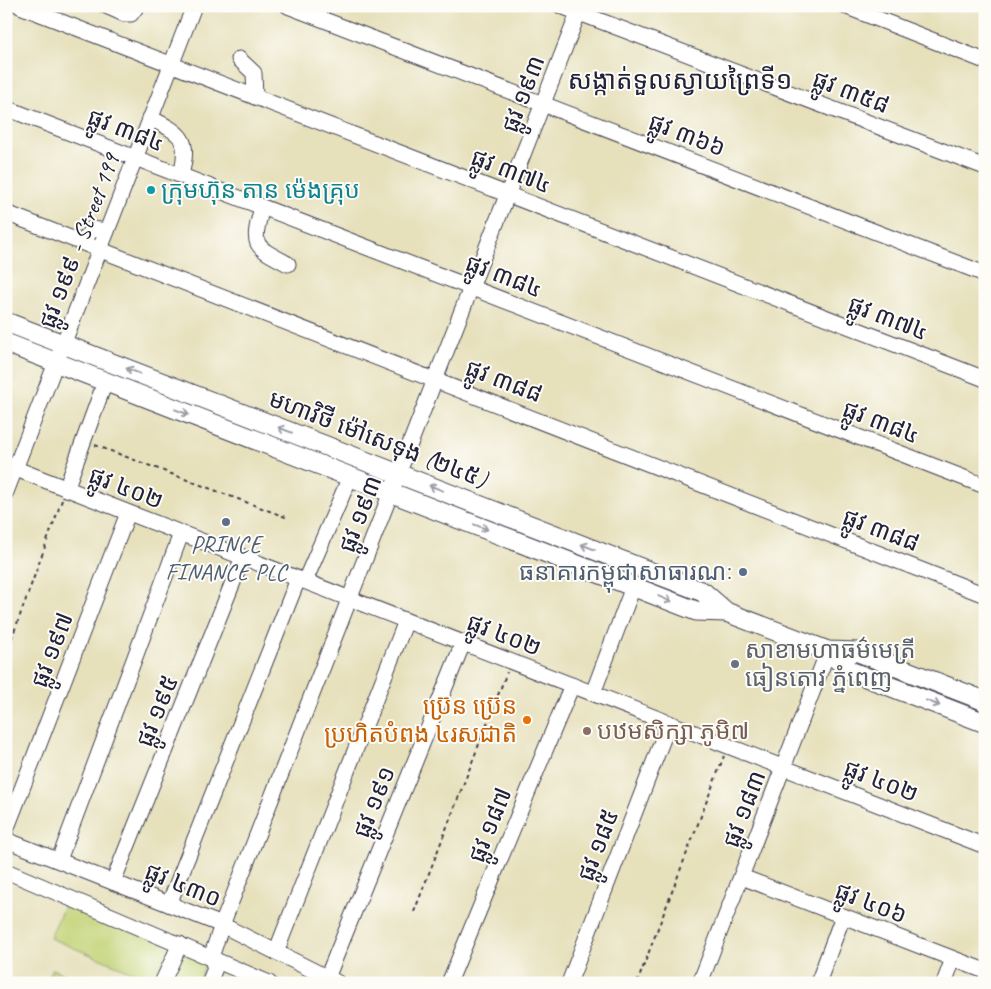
<svg xmlns="http://www.w3.org/2000/svg" width="991" height="989" viewBox="0 0 991 989" font-family="Caveat,'Noto Sans Khmer',sans-serif">
<rect width="100%" height="100%" fill="#fdfcf7"/>
<filter id="ink" filterUnits="userSpaceOnUse"><feTurbulence type="fractalNoise" baseFrequency=".02" numOctaves="2"/><feDisplacementMap in="SourceGraphic" scale="10" xChannelSelector="R" yChannelSelector="G"/><feConvolveMatrix kernelMatrix="1 2 1 2 8 2 1 2 1" color-interpolation-filters="sRGB"/></filter>
<filter id="wash" filterUnits="userSpaceOnUse"><feTurbulence type="fractalNoise" baseFrequency=".0096" numOctaves="4" result="noise"/><feDisplacementMap in="SourceGraphic" scale="20" xChannelSelector="R" yChannelSelector="G"/><feGaussianBlur stdDeviation="1.12" result="paint"/><feColorMatrix in="noise" values="0 0 0 0 0 0 0 0 0 0 0 0 0 0 0 0 0 1.4 0 .05"/><feComposite in="paint" operator="in"/></filter>
<g filter="url(#wash)">
<rect width="100%" height="100%" fill="#e6e0bb"/>
<g fill="#c2d376" stroke="#727a58">
<path d="M 67,899 L 208,957 L 198,983 L 182,977 L 179,983 L 134,983 L 137,974 L 50,938 Z"/>
<path d="M 52,969 L 85,983 L 47,983 Z"/>
</g>
</g>
<g filter="url(#ink)">
<g fill="none" stroke-linecap="round" stroke-linejoin="round">
<defs>
<g id="minor">
<path d="M 20,6 L 985,379"/>
<path d="M 106,6 L 124,14 L 131,14 L 137,6"/>
<path d="M 288,6 L 985,274"/>
<path d="M 561,6 L 985,167"/>
<path d="M 845,6 L 985,61"/>
<path d="M 239,59 L 254,73 L 255,97"/>
<path d="M 6,108 L 985,486"/>
<path d="M 150,118 C 183,134 190,139 181,175"/>
<path d="M 262,207 C 252,246 252,245 288,264"/>
<path d="M 6,213 L 985,595"/>
<path d="M 83,242 L 92,229 L 107,231"/>
<path d="M 6,465 L 985,846"/>
<path d="M 66,489 L 105,382"/>
<path d="M 6,492 L 194,6"/>
<path d="M 305,581 L 350,477"/>
<path d="M 593,693 L 633,587"/>
<path d="M 6,830 L 128,513"/>
<path d="M 6,840 L 222,925 L 338,983"/>
<path d="M 59,860 L 181,534"/>
<path d="M 6,871 L 269,983"/>
<path d="M 742,877 L 985,971"/>
<path d="M 113,882 L 243,557"/>
<path d="M 169,904 L 298,579"/>
<path d="M 276,952 L 406,621"/>
<path d="M 327,978 L 463,643"/>
<path d="M 162,983 L 180,944"/>
<path d="M 209,983 L 215,968 L 211,957 L 222,925 L 581,6"/>
<path d="M 449,983 L 572,685"/>
<path d="M 569,983 L 669,723"/>
<path d="M 700,983 L 828,651"/>
<path d="M 818,983 L 843,916"/>
<path d="M 944,983 L 953,959"/>
</g>
<g id="major">
<path d="M 6,322 L 703,592 L 726,612 L 828,651 L 858,652 L 985,701"/>
<path d="M 6,343 L 696,611 L 726,612"/>
<path d="M 828,651 L 850,671 L 985,723"/>
</g>
</defs>
<use href="#minor" stroke="#3f3e4e" stroke-width="17"/>
<use href="#major" stroke="#3f3e4e" stroke-width="21"/>
<g stroke="#3f3e4e" stroke-width="2" stroke-dasharray="4 4" stroke-linecap="butt">
<path d="M 95,445 L 288,518"/>
<path d="M 6,654 L 62,500"/>
<path d="M 414,912 L 507,672"/>
<path d="M 637,983 L 724,756"/>
</g>
<use href="#minor" stroke="#fff" stroke-width="15"/>
<use href="#major" stroke="#fff" stroke-width="19"/>
</g>
<defs><path id="oneway-shaft" d="M-6 0H5M1.5-3L5.5 0L1.5 3" fill="none" stroke-width="1.6" stroke-linecap="round" stroke-linejoin="round" transform="scale(1.25)"/></defs>
<g stroke="#9c9ca7">
<use href="#oneway-shaft" transform="translate(133 371) rotate(-159)"/>
<use href="#oneway-shaft" transform="translate(182 412) rotate(21)"/>
<use href="#oneway-shaft" transform="translate(285 430) rotate(-159)"/>
<use href="#oneway-shaft" transform="translate(436 488) rotate(-159)"/>
<use href="#oneway-shaft" transform="translate(481 527) rotate(21)"/>
<use href="#oneway-shaft" transform="translate(588 547) rotate(-159)"/>
<use href="#oneway-shaft" transform="translate(665 599) rotate(22)"/>
<use href="#oneway-shaft" transform="translate(933 703) rotate(21)"/>
</g>
</g>
<circle fill="#0f9aa8" stroke="#fdfcf7" stroke-width="2" cx="151" cy="190" r="5"/>
<g fill="#5c6f8a" stroke="#fdfcf7" stroke-width="2">
<circle cx="226" cy="522" r="5"/>
<circle cx="743" cy="572" r="5"/>
</g>
<circle fill="#6b7280" stroke="#fdfcf7" stroke-width="2" cx="735" cy="664" r="5"/>
<circle fill="#e8710a" stroke="#fdfcf7" stroke-width="2" cx="527" cy="720" r="5"/>
<circle fill="#8d6e63" stroke="#fdfcf7" stroke-width="2" cx="587" cy="731" r="5"/>
<g text-anchor="middle" dominant-baseline="central" stroke-width="4" stroke-linejoin="round" paint-order="stroke">
<g font-size="24" fill="#22223b" stroke="#fdfcf7">
<text transform="translate(851 92) rotate(21)">ផ្លូវ ៣៥៨</text>
<text transform="translate(523 94) rotate(-69)">ផ្លូវ ១៩៣</text>
<text transform="translate(126 130) rotate(21)">ផ្លូវ ៣៨៤</text>
<text transform="translate(687 135) rotate(21)">ផ្លូវ ៣៦៦</text>
<text transform="translate(511 171) rotate(21)">ផ្លូវ ៣៧៤</text>
<text transform="translate(79 241) rotate(-69)">ផ្លូវ ១៩៩ - Street 199</text>
<text transform="translate(504 276) rotate(21)">ផ្លូវ ៣៨៤</text>
<text transform="translate(888 318) rotate(21)">ផ្លូវ ៣៧៤</text>
<text transform="translate(504 381) rotate(21)">ផ្លូវ ៣៨៨</text>
<text transform="translate(881 422) rotate(21)">ផ្លូវ ៣៨៤</text>
<text transform="translate(378 439) rotate(21)">មហាវិថី ម៉ៅសេទុង (២៤៥)</text>
<text transform="translate(126 488) rotate(21)">ផ្លូវ ៤០២</text>
<text transform="translate(360 514) rotate(-69)">ផ្លូវ ១៩៣</text>
<text transform="translate(881 530) rotate(21)">ផ្លូវ ៣៨៨</text>
<text transform="translate(504 635) rotate(21)">ផ្លូវ ៤០២</text>
<text transform="translate(52 650) rotate(-69)">ផ្លូវ ១៩៧</text>
<text transform="translate(157 711) rotate(-68)">ផ្លូវ ១៩៥</text>
<text transform="translate(881 781) rotate(21)">ផ្លូវ ៤០២</text>
<text transform="translate(374 802) rotate(-68)">ផ្លូវ ១៩១</text>
<text transform="translate(744 809) rotate(-69)">ផ្លូវ ១៨៣</text>
<text transform="translate(490 825) rotate(-68)">ផ្លូវ ១៨៧</text>
<text transform="translate(598 845) rotate(-69)">ផ្លូវ ១៨៥</text>
<text transform="translate(183 885) rotate(22)">ផ្លូវ ៤៣០</text>
<text transform="translate(871 903) rotate(21)">ផ្លូវ ៤០៦</text>
</g>
<g font-size="24" fill="#0d838f" stroke="#fdfcf7" text-anchor="start">
<text x="161" y="190">ក្រុមហ៊ុន តាន ម៉េងគ្រុប</text>
</g>
<g font-size="24" fill="#4e5e75" stroke="#fdfcf7">
<text x="226" y="544">PRINCE<tspan x="226" dy="28">FINANCE PLC</tspan></text>
<text x="733" y="572" text-anchor="end">ធនាគារកម្ពុជាសាធារណៈ</text>
</g>
<g font-size="24" fill="#5b616d" stroke="#fdfcf7" text-anchor="start">
<text x="745" y="650">សាខាមហាធម៌មេត្រី<tspan x="745" dy="28">ធៀនតោវ ភ្នំពេញ</tspan></text>
</g>
<g font-size="24" fill="#c56008" stroke="#fdfcf7" text-anchor="end">
<text x="517" y="706">ប្រ៊េន ប្រ៊េន<tspan x="517" dy="28">ប្រហិតបំពង ៤រសជាតិ</tspan></text>
</g>
<g font-size="24" fill="#785e54" stroke="#fdfcf7" text-anchor="start">
<text x="597" y="731">បឋមសិក្សា ភូមិ៧</text>
</g>
<g font-size="26" fill="#22223b" stroke="#fdfcf7">
<text x="680" y="80">សង្កាត់ទួលស្វាយព្រៃទី១</text>
</g>
</g>
<rect width="991" height="989" fill="none" stroke="#fdfcf7" stroke-width="25"/>
</svg>
